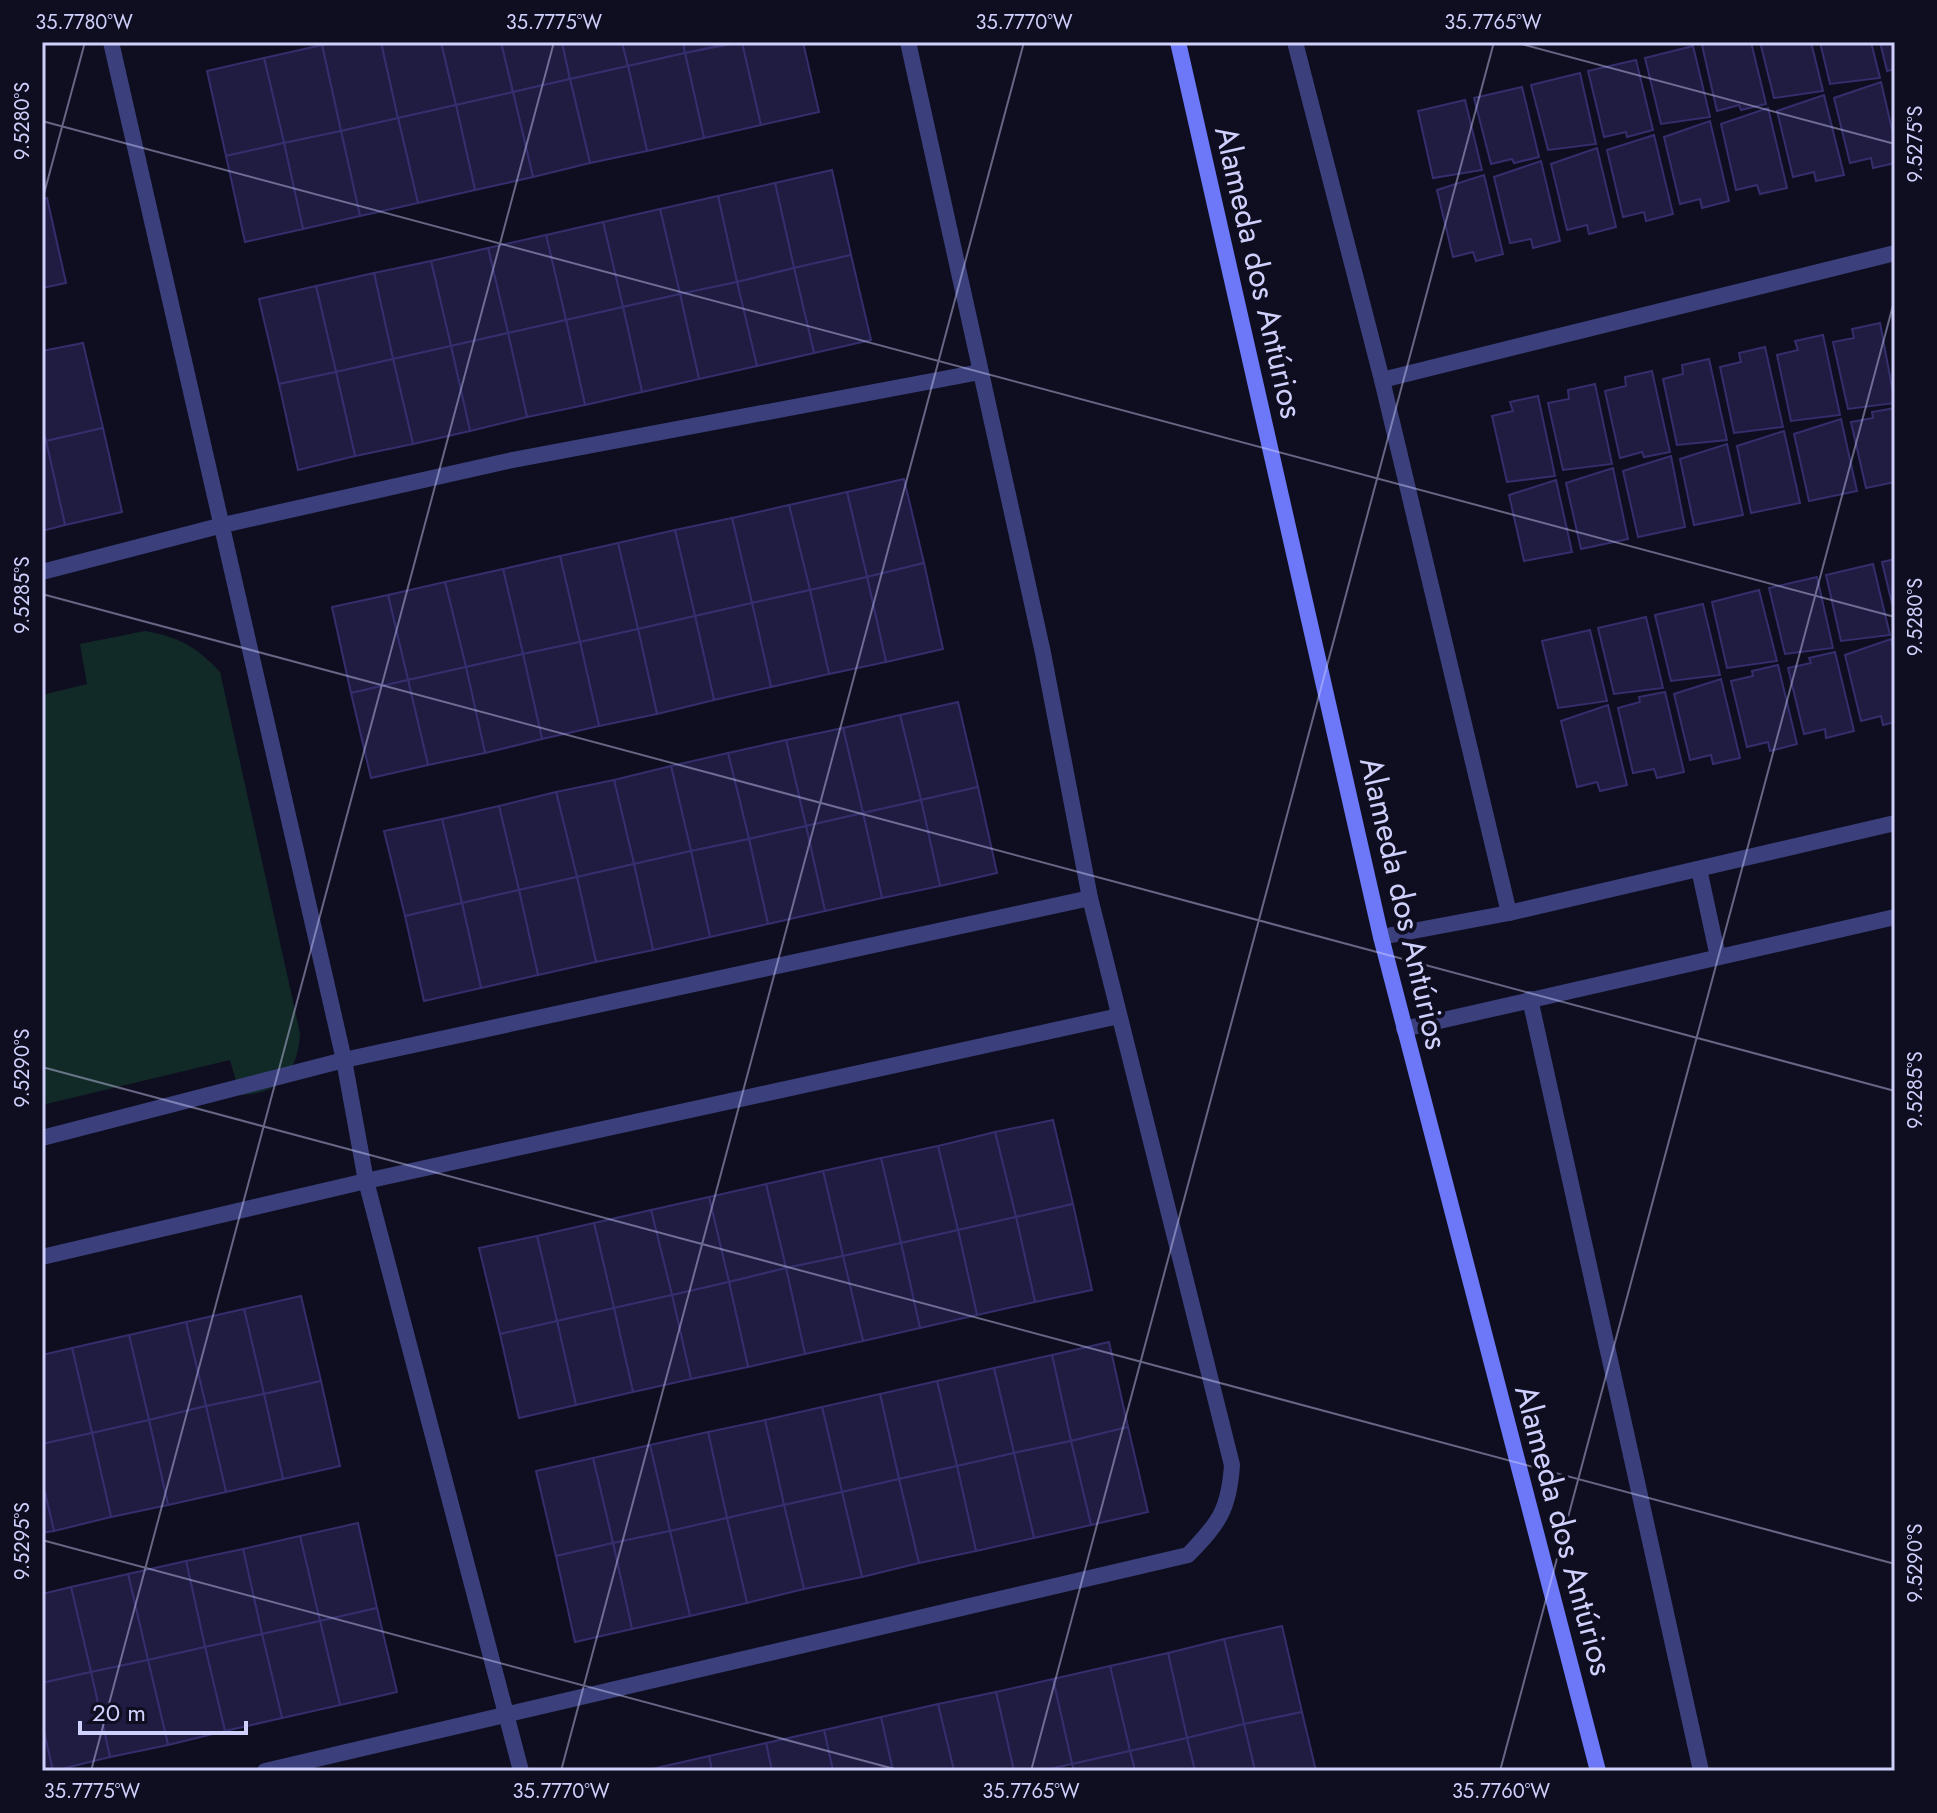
<svg xmlns="http://www.w3.org/2000/svg" width="1937" height="1813" viewBox="0 0 1937 1813" font-family="Jost,sans-serif">
<rect width="100%" height="100%" fill="#0f0e21"/>
<path fill="#122a27" d="M 145,631 C 179,637 197,647 220,672 L 300,1033 C 298,1072 280,1094 240,1095 L 230,1060 L 42,1105 L 42,695 L 87,684 L 80,644 Z"/>
<g fill="#1f1b41" stroke="#342e6c" stroke-width="2">
<path d="M 336,42 L 381,42 L 398,118 L 341,131 L 322,45 Z"/>
<path d="M 381,42 L 441,42 L 456,105 L 398,118 Z"/>
<path d="M 441,42 L 501,42 L 513,92 L 456,105 Z"/>
<path d="M 501,42 L 562,42 L 570,79 L 513,92 Z"/>
<path d="M 562,42 L 622,42 L 628,66 L 570,79 Z"/>
<path d="M 622,42 L 683,42 L 685,53 L 628,66 Z"/>
<path d="M 683,42 L 735,42 L 685,53 Z"/>
<path d="M 742,42 L 761,125 L 704,138 L 685,53 Z"/>
<path d="M 742,42 L 803,42 L 819,112 L 761,125 Z"/>
<path d="M 1714,42 L 1751,42 L 1766,104 L 1741,110 L 1739,105 L 1717,111 L 1702,45 Z"/>
<path d="M 1760,42 L 1811,42 L 1823,91 L 1774,98 Z"/>
<path d="M 1820,42 L 1871,42 L 1880,78 L 1830,84 Z"/>
<path d="M 1880,42 L 1895,42 L 1895,69 L 1887,71 Z"/>
<path d="M 322,45 L 341,131 L 284,143 L 264,58 Z"/>
<path d="M 1693,46 L 1710,117 L 1661,124 L 1645,58 Z"/>
<path d="M 685,53 L 704,138 L 647,151 L 628,66 Z"/>
<path d="M 264,58 L 284,143 L 226,156 L 207,71 Z"/>
<path d="M 1636,60 L 1653,130 L 1627,137 L 1626,132 L 1604,137 L 1588,71 Z"/>
<path d="M 628,66 L 647,151 L 590,163 L 570,79 Z"/>
<path d="M 1580,73 L 1596,144 L 1548,150 L 1531,85 Z"/>
<path d="M 570,79 L 590,163 L 533,177 L 513,92 Z"/>
<path d="M 1881,82 L 1895,142 L 1895,163 L 1873,168 L 1871,158 L 1850,163 L 1834,98 Z"/>
<path d="M 1522,87 L 1539,157 L 1514,163 L 1512,159 L 1491,164 L 1474,98 Z"/>
<path d="M 513,92 L 533,177 L 475,190 L 456,105 Z"/>
<path d="M 1824,95 L 1844,175 L 1816,181 L 1814,172 L 1793,177 L 1777,111 Z"/>
<path d="M 1465,100 L 1482,170 L 1433,178 L 1418,111 Z"/>
<path d="M 456,105 L 475,190 L 418,203 L 398,118 Z"/>
<path d="M 1768,108 L 1787,188 L 1760,194 L 1757,185 L 1736,190 L 1721,124 Z"/>
<path d="M 398,118 L 418,203 L 360,216 L 341,131 Z"/>
<path d="M 1710,121 L 1729,201 L 1702,208 L 1700,199 L 1680,204 L 1664,137 Z"/>
<path d="M 341,131 L 360,216 L 303,229 L 284,143 Z"/>
<path d="M 1654,135 L 1673,214 L 1646,221 L 1644,212 L 1623,217 L 1607,150 Z"/>
<path d="M 284,143 L 303,229 L 245,242 L 226,156 Z"/>
<path d="M 1597,148 L 1616,227 L 1589,234 L 1587,225 L 1567,230 L 1551,164 Z"/>
<path d="M 1541,161 L 1560,241 L 1533,248 L 1531,239 L 1510,243 L 1494,177 Z"/>
<path d="M 832,170 L 851,255 L 794,268 L 775,183 Z"/>
<path d="M 1484,175 L 1503,254 L 1476,261 L 1473,252 L 1453,257 L 1437,190 Z"/>
<path d="M 775,183 L 794,268 L 737,282 L 718,196 Z"/>
<path d="M 718,196 L 737,282 L 680,294 L 660,209 Z"/>
<path d="M 47,198 L 66,283 L 42,288 L 42,199 Z"/>
<path d="M 660,209 L 680,294 L 623,307 L 603,222 Z"/>
<path d="M 603,222 L 623,307 L 566,320 L 546,235 Z"/>
<path d="M 546,235 L 566,320 L 508,333 L 488,248 Z"/>
<path d="M 488,248 L 508,333 L 451,346 L 431,261 Z"/>
<path d="M 851,255 L 871,340 L 814,353 L 794,268 Z"/>
<path d="M 431,261 L 451,346 L 393,359 L 374,273 Z"/>
<path d="M 794,268 L 814,353 L 757,366 L 737,282 Z"/>
<path d="M 374,273 L 393,359 L 336,372 L 316,286 Z"/>
<path d="M 737,282 L 757,366 L 699,379 L 680,294 Z"/>
<path d="M 316,286 L 336,372 L 279,384 L 259,299 Z"/>
<path d="M 680,294 L 699,379 L 642,392 L 623,307 Z"/>
<path d="M 623,307 L 642,392 L 585,405 L 566,320 Z"/>
<path d="M 566,320 L 585,405 L 527,417 L 508,333 Z"/>
<path d="M 1880,323 L 1895,403 L 1848,409 L 1833,342 L 1854,338 L 1852,329 Z"/>
<path d="M 508,333 L 527,417 L 470,431 L 451,346 Z"/>
<path d="M 1823,335 L 1840,415 L 1791,421 L 1777,355 L 1798,350 L 1795,341 Z"/>
<path d="M 83,343 L 103,428 L 46,441 L 42,426 L 42,351 Z"/>
<path d="M 451,346 L 470,431 L 413,444 L 393,359 Z"/>
<path d="M 1765,347 L 1783,427 L 1734,433 L 1720,367 L 1741,362 L 1739,353 Z"/>
<path d="M 393,359 L 413,444 L 355,456 L 336,372 Z"/>
<path d="M 1709,359 L 1727,440 L 1677,445 L 1663,379 L 1683,374 L 1682,365 Z"/>
<path d="M 1652,371 L 1670,452 L 1644,457 L 1642,452 L 1620,458 L 1605,391 L 1626,386 L 1625,377 Z"/>
<path d="M 336,372 L 355,456 L 298,470 L 279,384 Z"/>
<path d="M 1595,384 L 1612,464 L 1563,470 L 1548,403 L 1569,399 L 1568,390 Z"/>
<path d="M 1538,396 L 1555,476 L 1507,482 L 1492,416 L 1513,411 L 1510,402 Z"/>
<path d="M 1895,408 L 1895,482 L 1866,488 L 1851,422 L 1873,418 L 1872,412 Z"/>
<path d="M 1841,419 L 1857,491 L 1809,501 L 1794,434 Z"/>
<path d="M 103,428 L 122,512 L 65,525 L 46,441 Z"/>
<path d="M 1784,431 L 1800,503 L 1751,513 L 1737,446 Z"/>
<path d="M 46,441 L 65,525 L 42,531 L 42,442 Z"/>
<path d="M 1727,444 L 1743,515 L 1694,525 L 1680,459 Z"/>
<path d="M 1671,456 L 1685,527 L 1638,537 L 1623,471 Z"/>
<path d="M 1613,468 L 1628,539 L 1581,549 L 1566,483 Z"/>
<path d="M 904,479 L 924,563 L 867,577 L 847,492 Z"/>
<path d="M 1556,480 L 1572,552 L 1524,561 L 1509,495 Z"/>
<path d="M 847,492 L 867,577 L 810,590 L 789,505 Z"/>
<path d="M 789,505 L 810,590 L 752,603 L 732,518 Z"/>
<path d="M 732,518 L 752,603 L 695,616 L 675,530 Z"/>
<path d="M 675,530 L 695,616 L 638,629 L 618,543 Z"/>
<path d="M 618,543 L 638,629 L 580,642 L 560,556 Z"/>
<path d="M 560,556 L 580,642 L 523,654 L 503,569 Z"/>
<path d="M 1895,559 L 1895,616 L 1882,562 Z"/>
<path d="M 924,563 L 943,649 L 886,662 L 867,577 Z"/>
<path d="M 1873,564 L 1890,635 L 1841,641 L 1826,575 Z"/>
<path d="M 503,569 L 523,654 L 466,667 L 445,582 Z"/>
<path d="M 867,577 L 886,662 L 829,674 L 810,590 Z"/>
<path d="M 1817,577 L 1833,648 L 1785,654 L 1769,588 Z"/>
<path d="M 445,582 L 466,667 L 408,680 L 388,595 Z"/>
<path d="M 810,590 L 829,674 L 771,687 L 752,603 Z"/>
<path d="M 1759,590 L 1777,661 L 1727,668 L 1712,602 Z"/>
<path d="M 388,595 L 408,680 L 351,693 L 332,607 Z"/>
<path d="M 752,603 L 771,687 L 714,700 L 695,616 Z"/>
<path d="M 1703,604 L 1720,675 L 1671,681 L 1655,615 Z"/>
<path d="M 695,616 L 714,700 L 657,714 L 638,629 Z"/>
<path d="M 1646,617 L 1663,688 L 1614,694 L 1598,628 Z"/>
<path d="M 638,629 L 657,714 L 599,726 L 580,642 Z"/>
<path d="M 1590,630 L 1607,701 L 1558,708 L 1542,641 Z"/>
<path d="M 1891,639 L 1895,655 L 1895,722 L 1883,725 L 1881,716 L 1861,721 L 1845,655 Z"/>
<path d="M 580,642 L 599,726 L 542,739 L 523,654 Z"/>
<path d="M 1835,652 L 1854,731 L 1826,738 L 1825,729 L 1804,734 L 1788,668 L 1811,663 L 1809,658 Z"/>
<path d="M 523,654 L 542,739 L 485,753 L 466,667 Z"/>
<path d="M 1778,665 L 1797,744 L 1770,751 L 1768,742 L 1747,747 L 1731,681 L 1753,676 L 1752,671 Z"/>
<path d="M 466,667 L 485,753 L 428,765 L 408,680 Z"/>
<path d="M 1721,679 L 1740,758 L 1713,764 L 1711,755 L 1690,760 L 1674,694 Z"/>
<path d="M 408,680 L 428,765 L 371,778 L 351,693 Z"/>
<path d="M 1665,692 L 1684,772 L 1657,778 L 1654,769 L 1633,773 L 1618,708 L 1640,702 L 1639,697 Z"/>
<path d="M 958,702 L 978,787 L 921,800 L 900,715 Z"/>
<path d="M 1608,705 L 1627,785 L 1600,791 L 1597,782 L 1577,787 L 1561,721 Z"/>
<path d="M 900,715 L 921,800 L 863,813 L 843,728 Z"/>
<path d="M 843,728 L 863,813 L 806,826 L 786,740 Z"/>
<path d="M 786,740 L 806,826 L 749,839 L 728,753 Z"/>
<path d="M 728,753 L 749,839 L 691,851 L 671,766 Z"/>
<path d="M 671,766 L 691,851 L 634,864 L 614,780 Z"/>
<path d="M 614,780 L 634,864 L 577,877 L 556,792 Z"/>
<path d="M 978,787 L 997,873 L 940,886 L 921,800 Z"/>
<path d="M 556,792 L 577,877 L 519,890 L 499,806 Z"/>
<path d="M 921,800 L 940,886 L 882,898 L 863,813 Z"/>
<path d="M 499,806 L 519,890 L 462,903 L 442,819 Z"/>
<path d="M 863,813 L 882,898 L 825,911 L 806,826 Z"/>
<path d="M 442,819 L 462,903 L 405,916 L 384,831 Z"/>
<path d="M 806,826 L 825,911 L 768,924 L 749,839 Z"/>
<path d="M 749,839 L 768,924 L 710,937 L 691,851 Z"/>
<path d="M 691,851 L 710,937 L 653,950 L 634,864 Z"/>
<path d="M 634,864 L 653,950 L 596,962 L 577,877 Z"/>
<path d="M 577,877 L 596,962 L 538,975 L 519,890 Z"/>
<path d="M 519,890 L 538,975 L 481,988 L 462,903 Z"/>
<path d="M 462,903 L 481,988 L 424,1001 L 405,916 Z"/>
<path d="M 1053,1120 L 1073,1204 L 1016,1217 L 995,1132 Z"/>
<path d="M 995,1132 L 1016,1217 L 958,1230 L 938,1146 Z"/>
<path d="M 938,1146 L 958,1230 L 901,1243 L 881,1158 Z"/>
<path d="M 881,1158 L 901,1243 L 843,1256 L 823,1171 Z"/>
<path d="M 823,1171 L 843,1256 L 786,1268 L 766,1184 Z"/>
<path d="M 766,1184 L 786,1268 L 729,1282 L 709,1197 Z"/>
<path d="M 709,1197 L 729,1282 L 672,1295 L 651,1210 Z"/>
<path d="M 1073,1204 L 1092,1290 L 1035,1302 L 1016,1217 Z"/>
<path d="M 651,1210 L 672,1295 L 614,1308 L 594,1223 Z"/>
<path d="M 1016,1217 L 1035,1302 L 977,1315 L 958,1230 Z"/>
<path d="M 594,1223 L 614,1308 L 557,1321 L 537,1236 Z"/>
<path d="M 958,1230 L 977,1315 L 920,1328 L 901,1243 Z"/>
<path d="M 537,1236 L 557,1321 L 500,1334 L 479,1248 Z"/>
<path d="M 901,1243 L 920,1328 L 863,1341 L 843,1256 Z"/>
<path d="M 843,1256 L 863,1341 L 805,1354 L 786,1268 Z"/>
<path d="M 786,1268 L 805,1354 L 748,1367 L 729,1282 Z"/>
<path d="M 729,1282 L 748,1367 L 691,1379 L 672,1295 Z"/>
<path d="M 672,1295 L 691,1379 L 633,1392 L 614,1308 Z"/>
<path d="M 301,1296 L 321,1381 L 264,1394 L 244,1309 Z"/>
<path d="M 614,1308 L 633,1392 L 576,1405 L 557,1321 Z"/>
<path d="M 244,1309 L 264,1394 L 206,1406 L 186,1322 Z"/>
<path d="M 557,1321 L 576,1405 L 519,1418 L 500,1334 Z"/>
<path d="M 186,1322 L 206,1406 L 149,1420 L 129,1335 Z"/>
<path d="M 129,1335 L 149,1420 L 92,1433 L 72,1348 Z"/>
<path d="M 1109,1342 L 1128,1427 L 1071,1441 L 1052,1355 Z"/>
<path d="M 72,1348 L 92,1433 L 42,1444 L 42,1355 Z"/>
<path d="M 1052,1355 L 1071,1441 L 1014,1453 L 994,1368 Z"/>
<path d="M 994,1368 L 1014,1453 L 957,1466 L 937,1381 Z"/>
<path d="M 321,1381 L 340,1466 L 283,1479 L 264,1394 Z"/>
<path d="M 937,1381 L 957,1466 L 899,1479 L 880,1394 Z"/>
<path d="M 264,1394 L 283,1479 L 226,1492 L 206,1406 Z"/>
<path d="M 880,1394 L 899,1479 L 842,1492 L 822,1407 Z"/>
<path d="M 206,1406 L 226,1492 L 168,1505 L 149,1420 Z"/>
<path d="M 822,1407 L 842,1492 L 784,1505 L 765,1420 Z"/>
<path d="M 149,1420 L 168,1505 L 111,1517 L 92,1433 Z"/>
<path d="M 765,1420 L 784,1505 L 727,1518 L 708,1432 Z"/>
<path d="M 1128,1427 L 1148,1512 L 1091,1525 L 1071,1441 Z"/>
<path d="M 708,1432 L 727,1518 L 670,1531 L 650,1445 Z"/>
<path d="M 92,1433 L 111,1517 L 54,1531 L 42,1480 L 42,1444 Z"/>
<path d="M 1071,1441 L 1091,1525 L 1034,1538 L 1014,1453 Z"/>
<path d="M 650,1445 L 670,1531 L 613,1543 L 593,1458 Z"/>
<path d="M 1014,1453 L 1034,1538 L 976,1551 L 957,1466 Z"/>
<path d="M 593,1458 L 613,1543 L 556,1556 L 536,1471 Z"/>
<path d="M 957,1466 L 976,1551 L 919,1563 L 899,1479 Z"/>
<path d="M 899,1479 L 919,1563 L 862,1577 L 842,1492 Z"/>
<path d="M 42,1480 L 54,1531 L 42,1533 Z"/>
<path d="M 842,1492 L 862,1577 L 804,1589 L 784,1505 Z"/>
<path d="M 784,1505 L 804,1589 L 747,1603 L 727,1518 Z"/>
<path d="M 727,1518 L 747,1603 L 690,1616 L 670,1531 Z"/>
<path d="M 358,1523 L 377,1608 L 320,1621 L 300,1536 Z"/>
<path d="M 670,1531 L 690,1616 L 632,1629 L 613,1543 Z"/>
<path d="M 300,1536 L 320,1621 L 262,1634 L 243,1549 Z"/>
<path d="M 613,1543 L 632,1629 L 575,1642 L 556,1556 Z"/>
<path d="M 243,1549 L 262,1634 L 205,1647 L 186,1561 Z"/>
<path d="M 186,1561 L 205,1647 L 148,1660 L 128,1574 Z"/>
<path d="M 128,1574 L 148,1660 L 91,1672 L 71,1587 Z"/>
<path d="M 71,1587 L 91,1672 L 42,1683 L 42,1594 Z"/>
<path d="M 377,1608 L 397,1692 L 340,1705 L 320,1621 Z"/>
<path d="M 320,1621 L 340,1705 L 282,1718 L 262,1634 Z"/>
<path d="M 1282,1626 L 1302,1712 L 1244,1724 L 1224,1639 Z"/>
<path d="M 262,1634 L 282,1718 L 225,1731 L 205,1647 Z"/>
<path d="M 1224,1639 L 1244,1724 L 1187,1738 L 1168,1653 Z"/>
<path d="M 205,1647 L 225,1731 L 168,1745 L 148,1660 Z"/>
<path d="M 1168,1653 L 1187,1738 L 1130,1751 L 1110,1666 Z"/>
<path d="M 148,1660 L 168,1745 L 110,1757 L 91,1672 Z"/>
<path d="M 1110,1666 L 1130,1751 L 1072,1764 L 1053,1679 Z"/>
<path d="M 91,1672 L 110,1757 L 53,1771 L 42,1723 L 42,1683 Z"/>
<path d="M 1053,1679 L 1072,1764 L 1040,1771 L 1014,1771 L 996,1692 Z"/>
<path d="M 996,1692 L 1014,1771 L 954,1771 L 938,1704 Z"/>
<path d="M 938,1704 L 954,1771 L 893,1771 L 881,1717 Z"/>
<path d="M 1302,1712 L 1316,1771 L 1255,1771 L 1244,1724 Z"/>
<path d="M 881,1717 L 893,1771 L 833,1771 L 824,1730 Z"/>
<path d="M 42,1723 L 53,1771 L 42,1771 Z"/>
<path d="M 1244,1724 L 1255,1771 L 1195,1771 L 1187,1738 Z"/>
<path d="M 824,1730 L 833,1771 L 772,1771 L 766,1743 Z"/>
<path d="M 1187,1738 L 1195,1771 L 1135,1771 L 1130,1751 Z"/>
<path d="M 766,1743 L 772,1771 L 712,1771 L 709,1756 Z"/>
<path d="M 1130,1751 L 1135,1771 L 1074,1771 L 1072,1764 Z"/>
<path d="M 709,1756 L 712,1771 L 652,1771 L 652,1769 Z"/>
</g>
<g fill="none" stroke-linecap="round" stroke-linejoin="round">
<g stroke="#3b407d" stroke-width="16">
<path d="M 111,42 L 344,1060 L 366,1181 L 521,1771"/>
<path d="M 1295,42 L 1382,380 L 1509,913"/>
<path d="M 1382,380 L 1895,253"/>
<path d="M 42,572 L 223,525 L 508,461 L 980,372"/>
<path d="M 1381,937 L 1509,913 L 1895,823"/>
<path d="M 1530,999 L 1701,1771"/>
<path d="M 1404,1029 L 1895,917"/>
<path d="M 42,1138 L 344,1060 L 1090,898"/>
<path d="M 42,1257 L 366,1181 L 1119,1016"/>
<path d="M 265,1771 L 1188,1555 C 1219,1523 1229,1510 1232,1465 L 1090,898 L 1043,653 L 908,42"/>
</g>
<path stroke="#3b407d" stroke-width="16" d="M 1699,869 L 1718,957"/>
<path stroke="#6c78f8" stroke-width="16" d="M 1178,42 L 1381,937 L 1598,1771"/>
</g>
<path fill="none" stroke="#d0d0fd" stroke-width="2" stroke-opacity="0.45" d="M 1514,42 L 1895,144M 42,121 L 1895,617M 42,201 L 85,42M 42,594 L 1895,1091M 42,1067 L 1895,1564M 42,1540 L 902,1771M 91,1771 L 554,42M 561,1771 L 1024,42M 1031,1771 L 1494,42M 1500,1771 L 1895,298"/>
<g text-anchor="middle" dominant-baseline="central" stroke-width="8" stroke-linejoin="round" paint-order="stroke">
<g font-size="32" fill="#d0d0fd" stroke="#0f0e21">
<text transform="translate(1259 272) rotate(77)">Alameda dos Antúrios</text>
<text transform="translate(1404 903) rotate(77)">Alameda dos Antúrios</text>
<text transform="translate(1564 1530) rotate(75)">Alameda dos Antúrios</text>
</g>
</g>
<rect width="1937" height="1813" fill="none" stroke="#0f0e21" stroke-width="88"/>
<path d="M80 1721v12h166v-12" fill="none" stroke="#d0d0fd" stroke-width="4"/>
<text x="92" y="1721" font-size="24" fill="#d0d0fd" stroke="#0f0e21" stroke-width="6" paint-order="stroke">20 m</text>
<rect x="44" y="44" width="1849" height="1725" fill="none" stroke="#d0d0fd" stroke-width="3"/>
<g font-size="20" text-anchor="middle" fill="#d0d0fd">
<text x="84" y="29">35.7780°W</text>
<text x="554" y="29">35.7775°W</text>
<text x="1024" y="29">35.7770°W</text>
<text x="1493" y="29">35.7765°W</text>
<text transform="translate(22 121) rotate(-90)" y="7">9.5280°S</text>
<text transform="translate(1915 144) rotate(-90)" y="7">9.5275°S</text>
<text transform="translate(22 595) rotate(-90)" y="7">9.5285°S</text>
<text transform="translate(1915 617) rotate(-90)" y="7">9.5280°S</text>
<text transform="translate(22 1068) rotate(-90)" y="7">9.5290°S</text>
<text transform="translate(1915 1090) rotate(-90)" y="7">9.5285°S</text>
<text transform="translate(22 1541) rotate(-90)" y="7">9.5295°S</text>
<text transform="translate(1915 1563) rotate(-90)" y="7">9.5290°S</text>
<text x="92" y="1798">35.7775°W</text>
<text x="561" y="1798">35.7770°W</text>
<text x="1031" y="1798">35.7765°W</text>
<text x="1501" y="1798">35.7760°W</text>
</g>
</svg>
